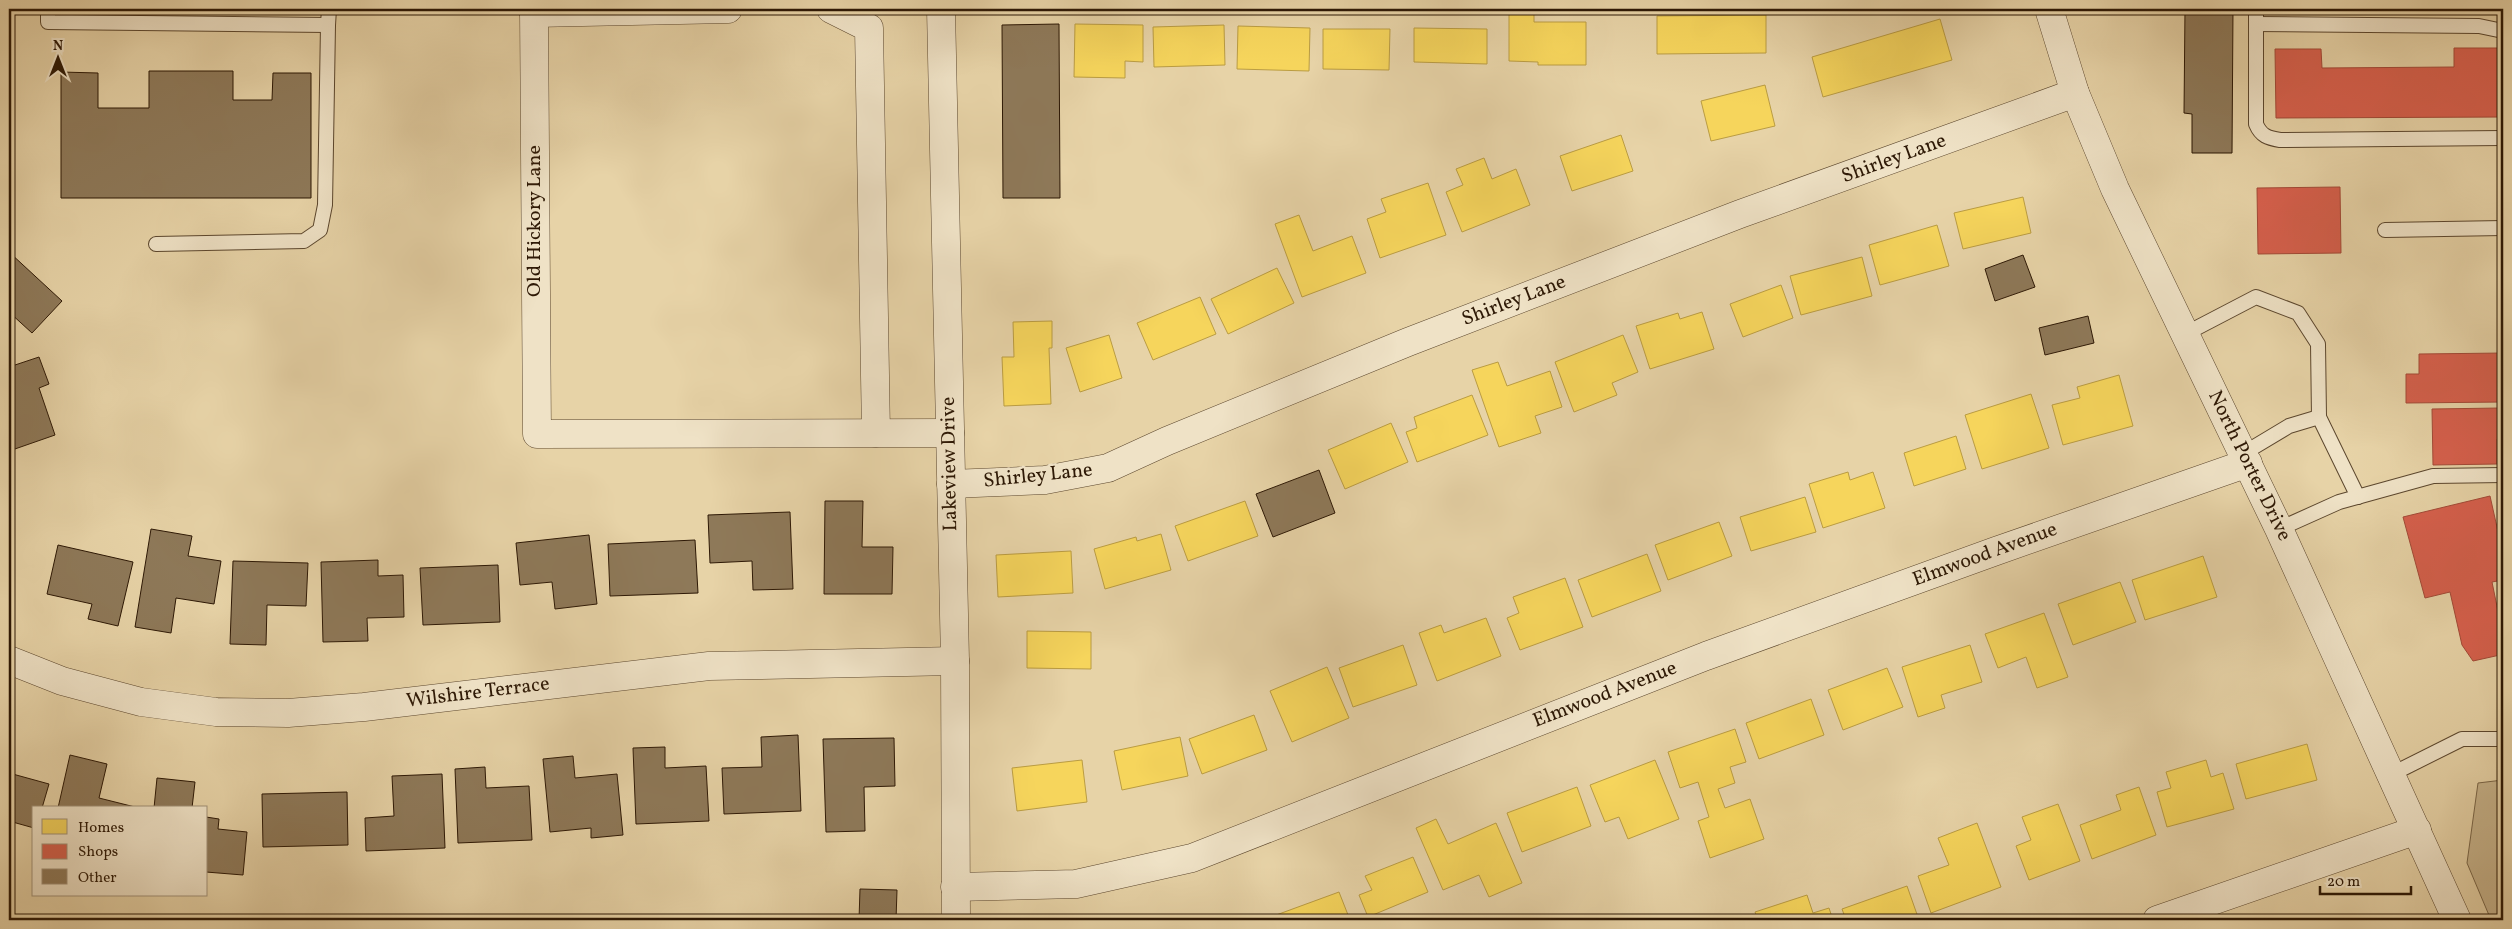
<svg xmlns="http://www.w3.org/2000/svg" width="2512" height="929" viewBox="0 0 2512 929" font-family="Vollkorn,serif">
<rect width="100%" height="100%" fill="#e7d3a7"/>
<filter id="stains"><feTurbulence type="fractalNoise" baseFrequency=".004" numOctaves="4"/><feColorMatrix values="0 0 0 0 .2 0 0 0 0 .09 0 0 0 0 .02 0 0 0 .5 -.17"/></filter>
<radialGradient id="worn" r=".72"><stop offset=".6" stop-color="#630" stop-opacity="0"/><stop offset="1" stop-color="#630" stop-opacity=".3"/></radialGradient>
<path fill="#c7b38b" stroke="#7a6648" d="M 2503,780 L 2503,920 L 2491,920 L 2467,863 L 2478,783 Z"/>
<g fill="#f6d55c" stroke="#ba9c42">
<path d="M 1509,9 L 1534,9 L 1534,22 L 1586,22 L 1586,65 L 1538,65 L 1538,62 L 1509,61 Z"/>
<path d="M 1766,15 L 1766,53 L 1657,54 L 1657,16 Z"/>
<path d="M 1940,19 L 1952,60 L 1823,97 L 1812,57 Z"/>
<path d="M 1075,24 L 1143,25 L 1143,62 L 1125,61 L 1125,78 L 1074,77 Z"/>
<path d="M 1224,25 L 1225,65 L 1154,67 L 1153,27 Z"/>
<path d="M 1238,26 L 1310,28 L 1309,71 L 1237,69 Z"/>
<path d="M 1414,28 L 1487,29 L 1487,64 L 1414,62 Z"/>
<path d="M 1323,29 L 1390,29 L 1389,70 L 1323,69 Z"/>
<path d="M 1765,85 L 1775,126 L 1711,141 L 1701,101 Z"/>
<path d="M 1621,135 L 1633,171 L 1572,191 L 1560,156 Z"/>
<path d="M 1484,158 L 1492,179 L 1516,169 L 1530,205 L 1462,232 L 1446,192 L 1463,185 L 1456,169 Z"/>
<path d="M 1428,183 L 1446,235 L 1380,258 L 1367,219 L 1386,212 L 1381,199 Z"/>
<path d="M 2023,197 L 2031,233 L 1963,249 L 1954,213 Z"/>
<path d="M 1299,215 L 1313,251 L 1352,236 L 1366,273 L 1302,297 L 1275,224 Z"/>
<path d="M 1937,225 L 1949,266 L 1880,285 L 1869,245 Z"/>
<path d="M 1862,257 L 1872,296 L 1801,315 L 1790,276 Z"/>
<path d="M 1277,268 L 1294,303 L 1228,334 L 1211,299 Z"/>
<path d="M 1781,285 L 1793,318 L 1743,337 L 1730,304 Z"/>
<path d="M 1200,297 L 1216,334 L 1153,360 L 1137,323 Z"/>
<path d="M 1702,312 L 1714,349 L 1650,369 L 1636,326 L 1678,313 L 1680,319 Z"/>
<path d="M 1052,321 L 1052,348 L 1049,348 L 1051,404 L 1004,406 L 1002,357 L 1014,357 L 1013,322 Z"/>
<path d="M 1109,335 L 1122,378 L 1080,392 L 1066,348 Z"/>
<path d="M 1623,335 L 1638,372 L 1612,383 L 1617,395 L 1574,412 L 1555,362 Z"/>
<path d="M 1498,362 L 1507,386 L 1550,371 L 1562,407 L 1535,416 L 1541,433 L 1499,447 L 1472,370 Z"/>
<path d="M 2119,375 L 2133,426 L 2063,445 L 2052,405 L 2080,398 L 2077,387 Z"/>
<path d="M 2031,394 L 2049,448 L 1982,469 L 1965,415 Z"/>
<path d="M 1472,395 L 1488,435 L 1417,462 L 1406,432 L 1417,428 L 1414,417 Z"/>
<path d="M 1391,423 L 1408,462 L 1345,489 L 1328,450 Z"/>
<path d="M 1956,436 L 1966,469 L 1914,486 L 1904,453 Z"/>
<path d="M 1848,472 L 1850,480 L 1873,472 L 1885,508 L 1823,528 L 1809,484 Z"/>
<path d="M 1805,497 L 1816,532 L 1751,551 L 1740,517 Z"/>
<path d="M 1245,501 L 1258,536 L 1188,561 L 1175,526 Z"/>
<path d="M 1719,522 L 1732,556 L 1668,580 L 1655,545 Z"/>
<path d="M 1161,534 L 1171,570 L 1105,589 L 1094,549 L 1136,537 L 1137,541 Z"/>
<path d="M 1071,551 L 1073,593 L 998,597 L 996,555 Z"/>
<path d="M 1647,554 L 1661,591 L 1592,617 L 1578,580 Z"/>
<path d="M 2203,556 L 2217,597 L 2145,620 L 2132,580 Z"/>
<path d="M 1565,578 L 1583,627 L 1520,650 L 1507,618 L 1519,613 L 1513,597 Z"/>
<path d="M 2120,582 L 2136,622 L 2073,645 L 2058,604 Z"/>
<path d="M 2044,613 L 2068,677 L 2037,688 L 2026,657 L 1998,668 L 1985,634 Z"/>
<path d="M 1486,618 L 1501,656 L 1437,681 L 1419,633 L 1441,625 L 1444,633 Z"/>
<path d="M 1027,631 L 1091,632 L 1091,669 L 1027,668 Z"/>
<path d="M 1403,645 L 1417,685 L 1353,707 L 1339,668 Z"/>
<path d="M 1970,645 L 1982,682 L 1941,695 L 1945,708 L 1918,717 L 1902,667 Z"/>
<path d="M 1327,667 L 1349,718 L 1292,742 L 1270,691 Z"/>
<path d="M 1887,668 L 1903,707 L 1843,730 L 1828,690 Z"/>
<path d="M 1811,699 L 1824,735 L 1759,759 L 1746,723 Z"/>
<path d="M 1254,715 L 1267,750 L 1202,774 L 1189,739 Z"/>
<path d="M 1735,729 L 1746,762 L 1730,767 L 1735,783 L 1718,789 L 1725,808 L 1750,799 L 1764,839 L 1710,858 L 1698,821 L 1709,817 L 1698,782 L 1680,788 L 1668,752 Z"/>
<path d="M 1180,737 L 1188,776 L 1122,790 L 1114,751 Z"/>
<path d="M 2307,744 L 2317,780 L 2246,799 L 2236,764 Z"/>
<path d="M 1082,760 L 1087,802 L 1017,811 L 1012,768 Z"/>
<path d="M 1655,760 L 1679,819 L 1628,839 L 1619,817 L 1605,822 L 1590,785 Z"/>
<path d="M 2206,760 L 2211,777 L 2223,773 L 2234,809 L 2167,827 L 2157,792 L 2171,788 L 2166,772 Z"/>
<path d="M 1577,787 L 1591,826 L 1522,852 L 1507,813 Z"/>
<path d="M 2139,787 L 2156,835 L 2092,859 L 2080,825 L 2121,810 L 2116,795 Z"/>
<path d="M 2058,804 L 2080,861 L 2029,880 L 2016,846 L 2031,840 L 2022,817 Z"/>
<path d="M 1436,819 L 1448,844 L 1496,823 L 1522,883 L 1489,897 L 1479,875 L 1443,890 L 1416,828 Z"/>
<path d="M 1977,823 L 2001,887 L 1931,913 L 1918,876 L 1949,865 L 1938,838 Z"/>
<path d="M 1413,857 L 1428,892 L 1368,917 L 1359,895 L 1372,890 L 1365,876 Z"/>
<path d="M 1907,886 L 1919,920 L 1846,920 L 1842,909 Z"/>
<path d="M 1339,892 L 1350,920 L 1268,920 L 1268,918 Z"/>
<path d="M 1807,895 L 1813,913 L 1829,908 L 1833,920 L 1758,920 L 1755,912 Z"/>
</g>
<g fill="#d6604d" stroke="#a34a37">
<path d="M 2454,48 L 2503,48 L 2503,117 L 2276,118 L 2275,49 L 2321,49 L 2322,68 L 2454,67 Z"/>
<path d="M 2340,187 L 2341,253 L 2258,254 L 2257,188 Z"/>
<path d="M 2503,353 L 2503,402 L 2406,403 L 2406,374 L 2419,374 L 2419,354 Z"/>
<path d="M 2500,408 L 2501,439 L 2497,439 L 2497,464 L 2433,465 L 2432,409 Z"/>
<path d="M 2490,496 L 2503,554 L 2503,580 L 2492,582 L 2503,636 L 2500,655 L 2473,661 L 2462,645 L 2450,592 L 2425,598 L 2403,517 Z"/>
</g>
<g fill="#8e7959" stroke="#2d1805">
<path d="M 2185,9 L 2233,9 L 2232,153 L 2192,153 L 2192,114 L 2184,113 Z"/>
<rect x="9" y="16" width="3" height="66"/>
<path d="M 1059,24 L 1060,198 L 1003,198 L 1002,25 Z"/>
<path d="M 149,71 L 233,71 L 233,100 L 272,100 L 273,73 L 311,73 L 311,198 L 61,198 L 61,72 L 98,73 L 98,108 L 149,108 Z"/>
<path d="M 9,252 L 62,301 L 32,333 L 9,312 Z"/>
<path d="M 2023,255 L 2035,287 L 1995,301 L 1985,269 Z"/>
<path d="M 2088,316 L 2094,343 L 2045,355 L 2039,328 Z"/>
<path d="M 39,357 L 49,384 L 39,388 L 55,435 L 12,450 L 9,440 L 9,367 Z"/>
<path d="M 1319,470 L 1335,513 L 1273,537 L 1256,494 Z"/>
<path d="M 825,501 L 863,501 L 862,547 L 893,547 L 892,594 L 824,594 Z"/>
<path d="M 790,512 L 793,589 L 753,590 L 752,561 L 710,563 L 708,515 Z"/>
<path d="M 151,529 L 192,536 L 188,556 L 221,561 L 214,604 L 176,598 L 171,633 L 135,627 Z"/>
<path d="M 589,535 L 597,604 L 555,609 L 552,582 L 520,585 L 516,543 Z"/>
<path d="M 695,540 L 698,593 L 610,596 L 608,544 Z"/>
<path d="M 58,545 L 133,562 L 118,626 L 88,619 L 92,604 L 47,594 Z"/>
<path d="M 378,560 L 378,576 L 403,575 L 404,617 L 367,618 L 368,641 L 323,642 L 321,562 Z"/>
<path d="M 233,561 L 308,563 L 306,606 L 267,605 L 266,645 L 230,644 Z"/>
<path d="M 498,565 L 500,622 L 423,625 L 420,568 Z"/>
<path d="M 798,735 L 801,811 L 724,814 L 722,768 L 762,767 L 761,737 Z"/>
<path d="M 894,738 L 895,786 L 864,787 L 865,831 L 826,832 L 823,739 Z"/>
<path d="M 665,747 L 665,768 L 706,766 L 709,821 L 636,824 L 633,748 Z"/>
<path d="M 70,755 L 107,764 L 99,798 L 139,808 L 58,808 Z"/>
<path d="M 573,756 L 575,778 L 617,774 L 623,835 L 591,838 L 591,828 L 550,832 L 543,759 Z"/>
<path d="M 485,767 L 486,788 L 529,786 L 532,840 L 458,843 L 455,769 Z"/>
<path d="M 9,773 L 49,784 L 42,808 L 34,808 L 34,828 L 9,821 Z"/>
<path d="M 442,774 L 445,848 L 366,851 L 365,818 L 394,816 L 392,776 Z"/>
<path d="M 157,778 L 195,782 L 192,808 L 154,808 Z"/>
<path d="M 347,792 L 348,845 L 263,847 L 262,794 Z"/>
<path d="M 206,817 L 219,819 L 218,829 L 247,832 L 243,875 L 206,872 Z"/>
<path d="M 860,889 L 897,890 L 896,920 L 859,920 Z"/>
</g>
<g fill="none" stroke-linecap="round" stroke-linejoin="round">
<defs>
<g id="service">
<path d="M 48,9 L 48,22 L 328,25 L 329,9"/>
<path d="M 2256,9 L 2256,124 C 2261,136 2268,138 2280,140 L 2503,138"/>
<path d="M 2256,24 L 2479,26 L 2503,31"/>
<path d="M 2385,230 L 2503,228"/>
<path d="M 156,244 L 304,241 L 320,230 L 325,205 L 328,25"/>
<path d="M 2185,334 L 2256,297 L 2298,313 L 2318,344 L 2319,417"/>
<path d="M 2244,453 L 2289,426 L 2319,417 L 2358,497"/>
<path d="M 2279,529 L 2339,502 L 2433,476 L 2503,475"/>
<path d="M 2392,774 L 2462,739 L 2503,739"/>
</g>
<g id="minor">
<path d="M 534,9 L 537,434 L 950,433"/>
<path d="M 831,9 L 869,28 L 876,433"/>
<path d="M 941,9 L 955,661 L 956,920"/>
<path d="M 2049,9 L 2075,93 L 2115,189 L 2279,529 L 2457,920"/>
<path d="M 534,13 L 728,9"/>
<path d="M 951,484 L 1045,480 L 1108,468 L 1167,441 L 1408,342 L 1740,214 L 2075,93"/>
<path d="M 9,660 L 62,681 L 141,702 L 216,712 L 288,713 L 364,707 L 709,666 L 955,661"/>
<path d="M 955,887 L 1076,884 L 1192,858 L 1706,656 L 1996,551 L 2248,463"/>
<path d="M 2157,920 L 2417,830"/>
</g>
</defs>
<use href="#service" stroke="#5c472e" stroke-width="16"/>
<use href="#minor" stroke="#5c472e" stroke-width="29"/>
<use href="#service" stroke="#efe2c6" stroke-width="14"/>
<use href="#minor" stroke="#efe2c6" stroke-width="28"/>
</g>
<g text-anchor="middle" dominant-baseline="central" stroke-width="5" stroke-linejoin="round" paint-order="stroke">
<g font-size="20" fill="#2d1805" stroke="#efe2c6">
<text transform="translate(1894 159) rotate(-20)">Shirley Lane</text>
<text transform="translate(535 221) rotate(-90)">Old Hickory Lane</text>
<text transform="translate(1514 301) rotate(-21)">Shirley Lane</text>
<text transform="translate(950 464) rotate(-91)">Lakeview Drive</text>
<text transform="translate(2249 466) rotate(64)">North Porter Drive</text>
<text transform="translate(1038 476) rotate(-6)">Shirley Lane</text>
<text transform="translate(1985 555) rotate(-20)">Elmwood Avenue</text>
<text transform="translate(478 693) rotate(-7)">Wilshire Terrace</text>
<text transform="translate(1605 695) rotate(-21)">Elmwood Avenue</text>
</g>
</g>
<rect width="2512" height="929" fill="none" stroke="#e7d3a7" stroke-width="30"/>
<rect x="10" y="10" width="2492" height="909" fill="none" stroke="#2d1805" stroke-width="2.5"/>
<rect x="15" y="15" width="2482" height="899" fill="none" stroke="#2d1805"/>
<rect x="32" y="806" width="175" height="90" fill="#efe2c6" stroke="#a19179"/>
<rect x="42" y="819" width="25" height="15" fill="#f6d55c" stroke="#a19179"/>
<text x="78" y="832" font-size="15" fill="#2d1805">Homes</text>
<rect x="42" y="844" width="25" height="15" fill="#d6604d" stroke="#a19179"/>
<text x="78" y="856" font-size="15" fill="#2d1805">Shops</text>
<rect x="42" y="869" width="25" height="15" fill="#8e7959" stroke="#a19179"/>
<text x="78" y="882" font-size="15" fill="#2d1805">Other</text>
<g transform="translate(58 58)" stroke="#efe2c6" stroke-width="4" paint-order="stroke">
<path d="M0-4L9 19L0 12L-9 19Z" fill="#2d1805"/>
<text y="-8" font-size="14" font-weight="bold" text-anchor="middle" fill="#2d1805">N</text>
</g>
<path d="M2320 886v8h91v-8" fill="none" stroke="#2d1805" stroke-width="2.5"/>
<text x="2327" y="886" font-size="15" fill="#2d1805" stroke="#efe2c6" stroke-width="4" paint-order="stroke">20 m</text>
<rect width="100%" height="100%" filter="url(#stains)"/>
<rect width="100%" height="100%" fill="url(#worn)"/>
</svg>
